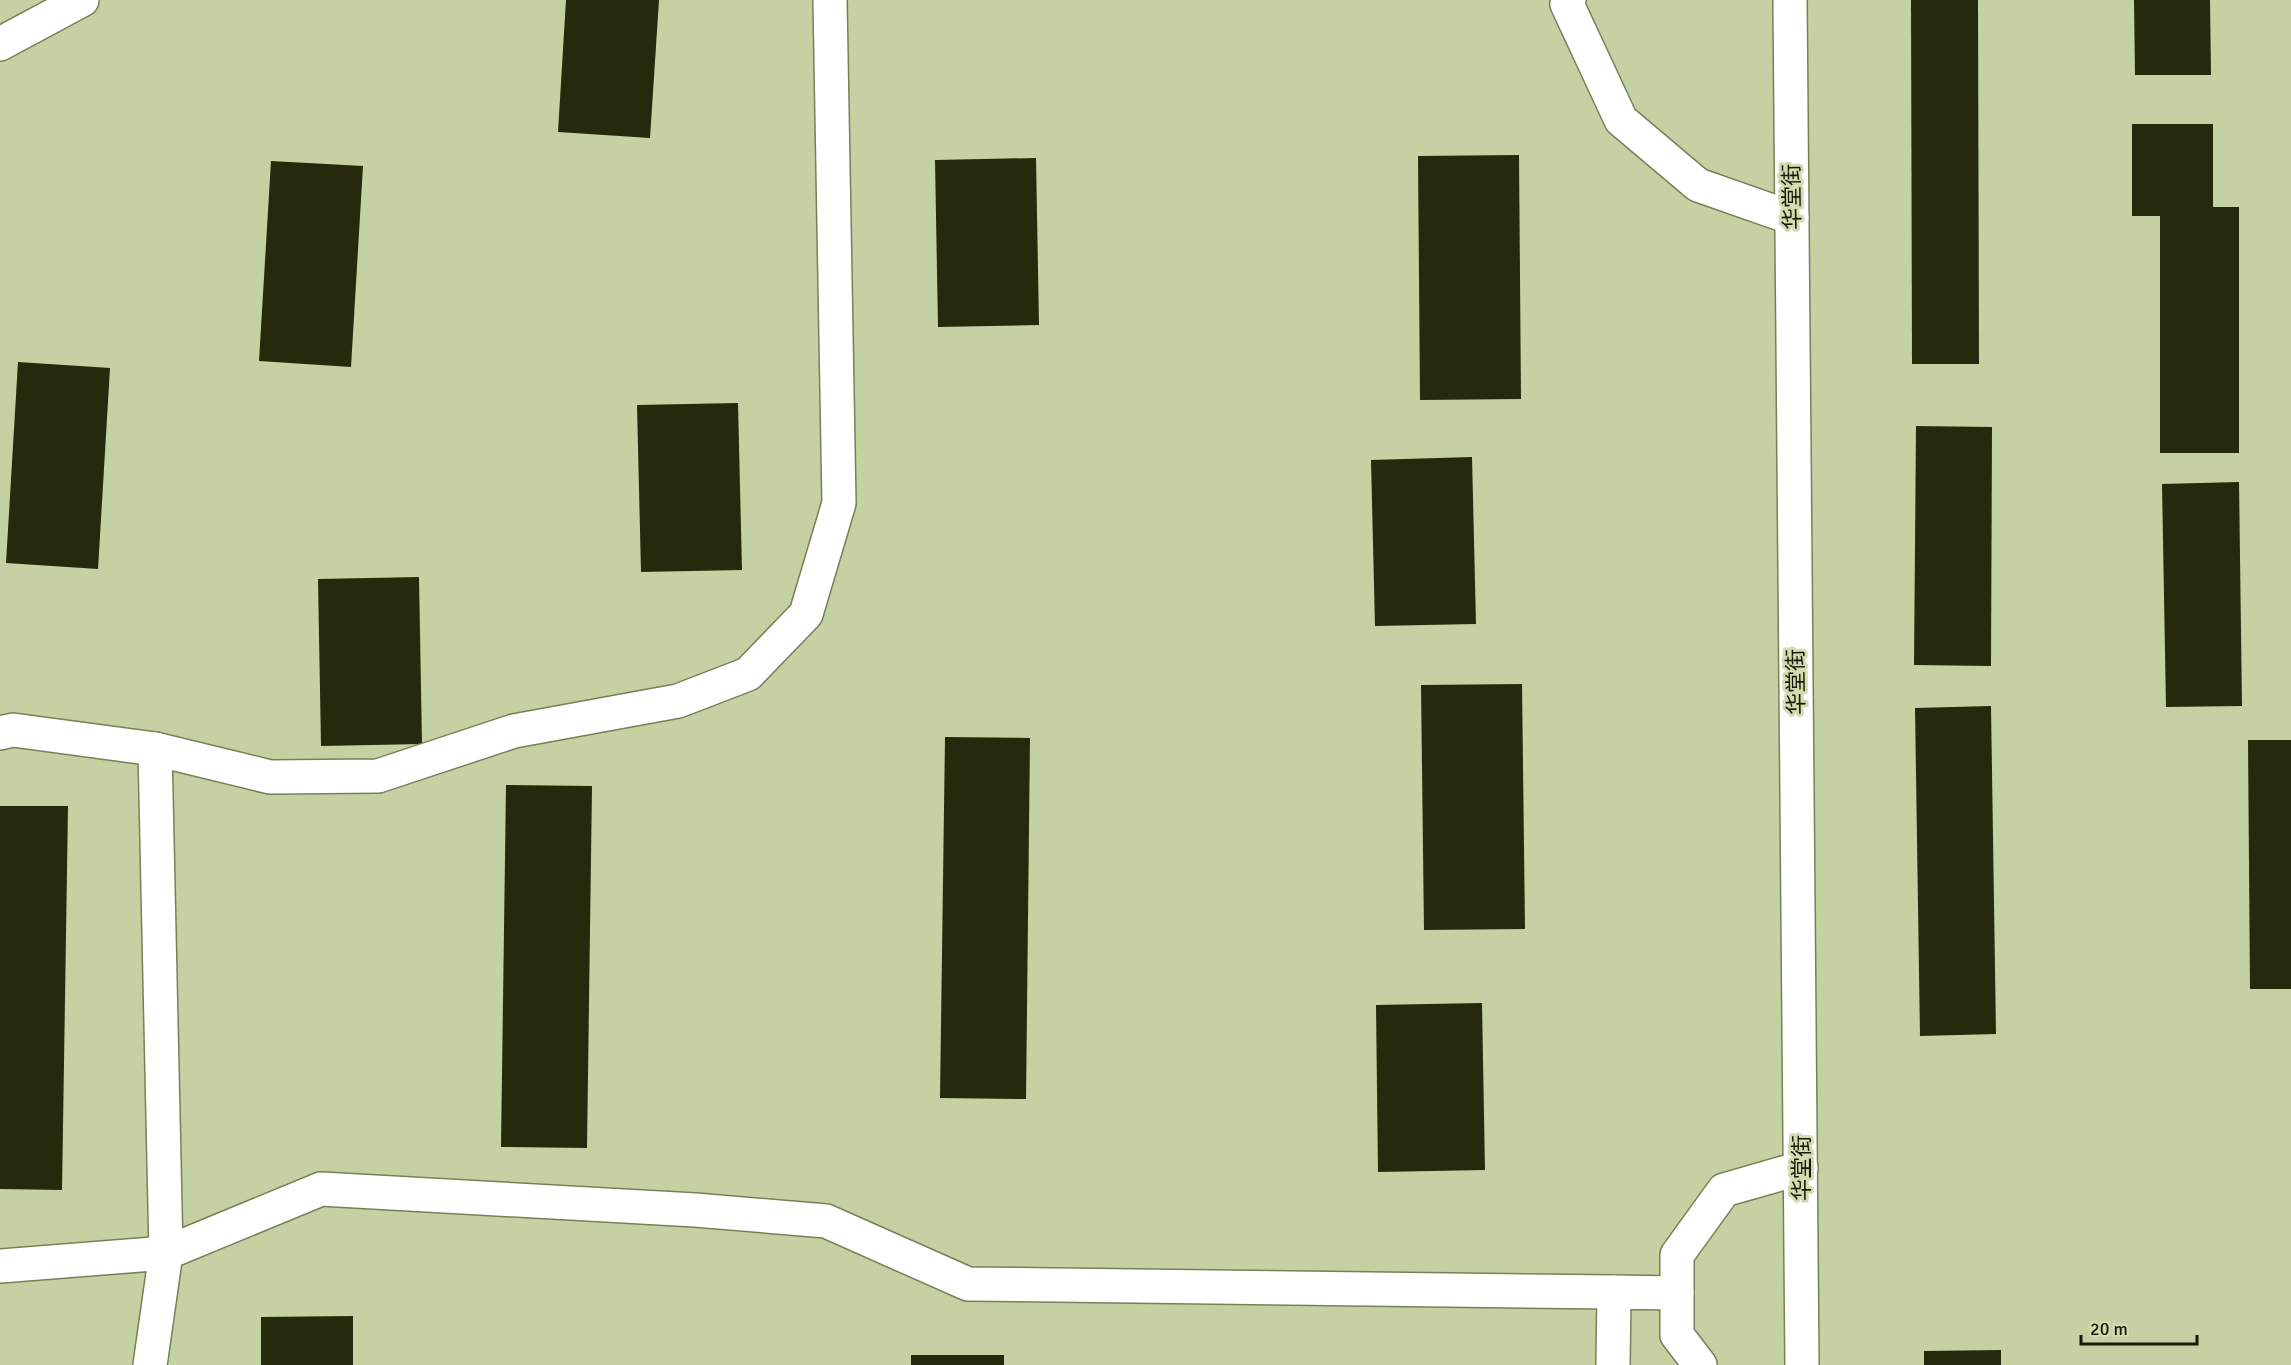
<svg xmlns="http://www.w3.org/2000/svg" width="2291" height="1365" viewBox="0 0 2291 1365" font-family="Signika,'Noto Sans SC',sans-serif">
<rect width="100%" height="100%" fill="#c5d0a3"/>
<g fill="#242a0b">
<path d="M 566,0 L 659,0 L 650,138 L 558,132 Z"/>
<path d="M 1911,0 L 1978,0 L 1979,364 L 1912,364 Z"/>
<path d="M 2134,0 L 2210,0 L 2211,75 L 2135,75 Z"/>
<path d="M 2132,124 L 2213,124 L 2213,207 L 2239,207 L 2239,453 L 2160,453 L 2160,216 L 2132,216 Z"/>
<path d="M 1519,155 L 1521,399 L 1420,400 L 1418,156 Z"/>
<path d="M 1036,158 L 1039,325 L 938,327 L 935,160 Z"/>
<path d="M 271,161 L 363,166 L 351,367 L 259,361 Z"/>
<path d="M 18,362 L 110,368 L 98,569 L 6,563 Z"/>
<path d="M 738,403 L 742,570 L 641,572 L 637,405 Z"/>
<path d="M 1916,426 L 1992,427 L 1991,666 L 1914,665 Z"/>
<path d="M 1472,457 L 1476,624 L 1375,626 L 1371,460 Z"/>
<path d="M 2239,482 L 2242,706 L 2166,707 L 2162,484 Z"/>
<path d="M 419,577 L 422,744 L 321,746 L 318,579 Z"/>
<path d="M 1522,684 L 1525,929 L 1424,930 L 1421,685 Z"/>
<path d="M 1991,706 L 1996,1034 L 1920,1036 L 1915,708 Z"/>
<path d="M 945,737 L 1030,738 L 1026,1099 L 940,1098 Z"/>
<path d="M 2248,740 L 2291,740 L 2291,989 L 2250,989 Z"/>
<path d="M 506,785 L 592,786 L 587,1148 L 501,1147 Z"/>
<path d="M 0,806 L 68,806 L 62,1190 L 0,1189 Z"/>
<path d="M 1482,1003 L 1485,1170 L 1378,1172 L 1376,1005 Z"/>
<path d="M 353,1316 L 353,1365 L 261,1365 L 261,1317 Z"/>
<path d="M 2001,1350 L 2001,1365 L 1924,1365 L 1924,1351 Z"/>
<rect x="911" y="1355" width="93" height="10"/>
</g>
<g fill="none" stroke-linecap="round" stroke-linejoin="round">
<defs>
<g id="minor">
<path d="M 1569,0 L 1567,4 L 1621,120 L 1698,185 L 1792,218"/>
<path d="M 1790,0 L 1802,1365"/>
<path d="M 0,44 L 82,0"/>
<path d="M 0,733 L 13,730 L 155,749 L 270,777 L 378,776 L 514,731 L 678,701 L 748,674 L 806,614 L 839,503 L 830,0"/>
<path d="M 0,1266 L 166,1253 L 321,1189 L 695,1210 L 826,1221 L 968,1284 L 1614,1292"/>
<path d="M 150,1365 L 166,1253 L 155,749"/>
<path d="M 1613,1365 L 1614,1292 L 1677,1293"/>
<path d="M 1700,1365 L 1677,1335 L 1677,1255 L 1724,1190 L 1801,1168"/>
</g>
</defs>
<use href="#minor" stroke="#778157" stroke-width="36"/>
<use href="#minor" stroke="#fff" stroke-width="33"/>
</g>
<g text-anchor="middle" dominant-baseline="central" stroke-width="6" stroke-linejoin="round" paint-order="stroke">
<g font-size="22" fill="#161908" stroke="#d1ddb0">
<text transform="translate(1792 197) rotate(-91)">华堂街</text>
<text transform="translate(1796 682) rotate(-91)">华堂街</text>
<text transform="translate(1801 1168) rotate(-90)">华堂街</text>
</g>
</g>
<path d="M2081 1335v9h116v-9" fill="none" stroke="#161908" stroke-width="3"/>
<text x="2090" y="1335" font-size="18" fill="#161908" stroke="#d1ddb0" stroke-width="4.5" paint-order="stroke">20 m</text>
</svg>
